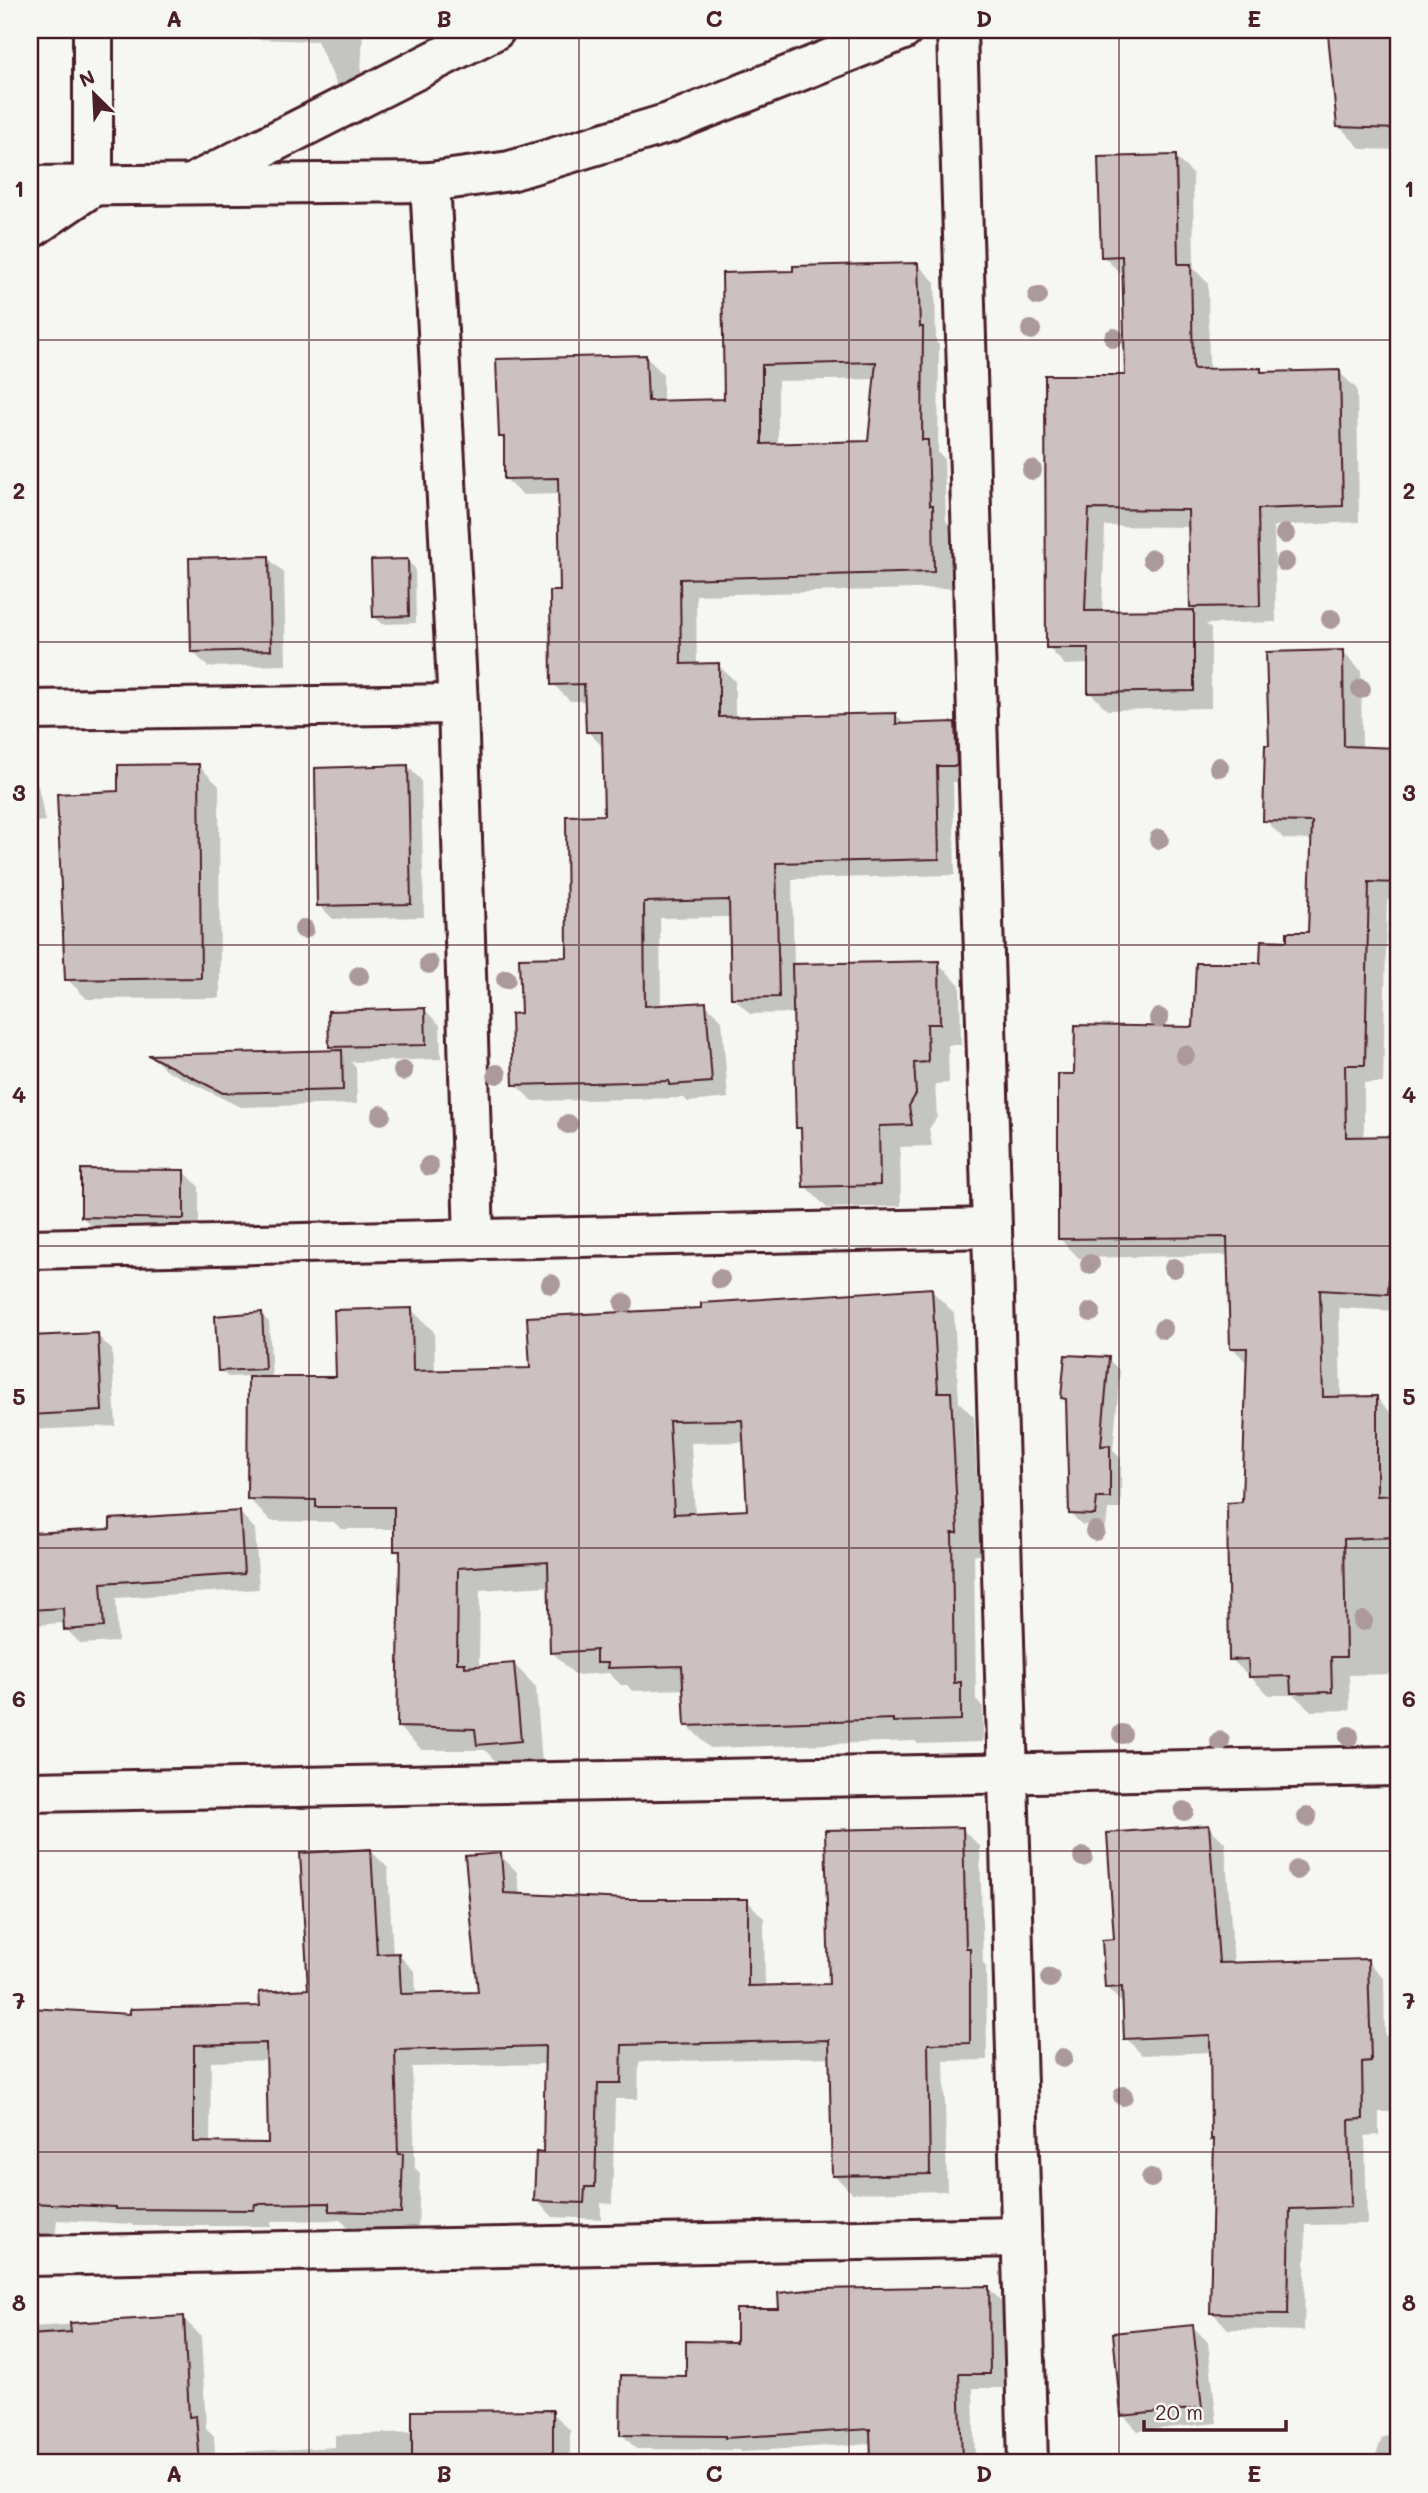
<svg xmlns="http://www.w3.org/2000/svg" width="1428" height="2493" viewBox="0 0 1428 2493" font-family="Mali,sans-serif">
<rect width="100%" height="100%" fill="#f6f6f2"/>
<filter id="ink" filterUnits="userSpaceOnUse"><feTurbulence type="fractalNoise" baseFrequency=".0143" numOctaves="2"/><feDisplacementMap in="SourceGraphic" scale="14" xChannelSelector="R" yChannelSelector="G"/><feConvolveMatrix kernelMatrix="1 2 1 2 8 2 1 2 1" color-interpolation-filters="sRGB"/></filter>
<g filter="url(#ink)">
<g fill="#0003" fill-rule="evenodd">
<path d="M 241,30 L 363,30 L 360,95 L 351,99 L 337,85 L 317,41 L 250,39 Z"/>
<path d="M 1387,30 L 1398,30 L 1398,150 L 1361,149 L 1339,126 L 1330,36 Z"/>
<path d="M 1175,157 L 1193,174 L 1194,269 L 1208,283 L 1209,371 L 1260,370 L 1263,373 L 1339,372 L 1357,389 L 1359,522 L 1274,526 L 1276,622 L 1206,624 L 1211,629 L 1211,708 L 1107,710 L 1090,692 L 1090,664 L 1065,665 L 1048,647 L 1127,376 L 1124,273 L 1120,273 L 1103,256 ZM 1105,526 L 1190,527 L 1192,607 L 1196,611 L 1102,613 Z"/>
<path d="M 918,265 L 935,282 L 936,342 L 939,345 L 938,453 L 944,458 L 946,521 L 949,524 L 951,588 L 696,595 L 697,665 L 718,665 L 735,681 L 735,718 L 896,715 L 906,726 L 955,724 L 971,741 L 973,782 L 953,782 L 955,875 L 792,879 L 794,966 L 938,963 L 960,985 L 961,1045 L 948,1045 L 949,1083 L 935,1084 L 937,1117 L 929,1129 L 932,1146 L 900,1147 L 901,1206 L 827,1208 L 805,1186 L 803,1132 L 798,1127 L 795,1013 L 750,1014 L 733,997 L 731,917 L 660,918 L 661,1006 L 705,1004 L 722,1020 L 728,1098 L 688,1102 L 684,1098 L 532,1101 L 515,1084 L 523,1015 L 569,959 L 606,817 L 604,748 L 588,732 L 587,701 L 570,701 L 553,684 L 562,592 L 560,494 L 523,495 L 506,479 L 506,442 L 500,436 L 646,357 L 663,374 L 663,402 L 726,400 L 724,275 ZM 876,379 L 870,443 L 778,445 L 778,381 Z"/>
<path d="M 268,558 L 284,573 L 286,665 L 208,667 L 193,652 Z"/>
<path d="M 407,561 L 415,568 L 416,623 L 382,624 L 374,616 Z"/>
<path d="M 1343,652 L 1361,671 L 1362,749 L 1398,750 L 1398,900 L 1387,900 L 1383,1083 L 1364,1083 L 1364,1138 L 1398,1138 L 1398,1311 L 1339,1308 L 1341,1398 L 1377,1398 L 1395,1417 L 1396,1497 L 1398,1496 L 1398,1674 L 1349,1675 L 1350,1710 L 1311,1711 L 1294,1695 L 1269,1695 L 1231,1659 L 1244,1504 L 1248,1364 L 1232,1347 L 1229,1255 L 1079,1258 L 1060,1239 L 1075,1076 L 1195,1029 L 1288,943 L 1309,934 L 1313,840 L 1284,839 L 1265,820 L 1270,747 Z"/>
<path d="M 199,766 L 219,786 L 220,998 L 87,999 L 67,979 L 120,793 Z"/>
<path d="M 408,767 L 421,780 L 424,917 L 333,919 L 319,905 Z"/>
<path d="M 30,777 L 38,786 L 45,821 L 30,823 Z"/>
<path d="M 425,1010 L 440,1025 L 441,1059 L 351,1062 L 356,1068 L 357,1104 L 240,1107 L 166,1070 L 152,1057 L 336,1052 L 331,1047 Z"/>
<path d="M 184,1171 L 199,1187 L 199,1234 L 98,1232 L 82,1217 Z"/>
<path d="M 931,1290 L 954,1313 L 959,1402 L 974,1417 L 980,1555 L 974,1555 L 976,1700 L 983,1707 L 983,1742 L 918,1744 L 915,1741 L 710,1748 L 687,1725 L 685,1689 L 632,1691 L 627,1685 L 621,1685 L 609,1673 L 575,1675 L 552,1652 L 551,1586 L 480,1590 L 479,1668 L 514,1664 L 536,1687 L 542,1763 L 501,1767 L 485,1750 L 422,1750 L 399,1727 L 401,1555 L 396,1550 L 396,1529 L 341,1529 L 334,1522 L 271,1521 L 248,1498 L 250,1376 L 228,1377 L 220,1370 L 261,1314 L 269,1322 L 272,1379 L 338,1379 L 411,1309 L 434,1332 L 435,1372 L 532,1369 L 703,1310 ZM 745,1442 L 749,1512 L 695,1515 L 691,1443 Z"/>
<path d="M 97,1335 L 112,1350 L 116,1426 L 30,1430 L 30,1338 Z"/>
<path d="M 1108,1359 L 1120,1371 L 1113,1450 L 1121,1459 L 1121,1509 L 1108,1509 L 1106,1526 L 1082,1525 L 1070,1513 L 1068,1403 L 1063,1398 Z"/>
<path d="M 240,1513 L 255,1529 L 259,1589 L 116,1598 L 118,1642 L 81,1644 L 66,1629 L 66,1623 L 30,1625 L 30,1535 L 112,1530 Z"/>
<path d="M 1208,1826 L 1225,1843 L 1234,1964 L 1367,1961 L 1384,1978 L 1385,2036 L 1398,2036 L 1398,2112 L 1379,2112 L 1379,2135 L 1365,2136 L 1367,2224 L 1306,2225 L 1304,2331 L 1228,2329 L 1212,2312 L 1216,2142 L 1213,2139 L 1212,2052 L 1142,2055 L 1126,2038 L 1123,2004 L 1106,1987 L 1116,1941 Z"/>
<path d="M 962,1829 L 980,1846 L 983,1963 L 986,1967 L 987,2060 L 944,2061 L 947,2191 L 852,2193 L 834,2175 L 831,2057 L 639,2062 L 638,2099 L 615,2099 L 612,2204 L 601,2203 L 601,2219 L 553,2217 L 536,2200 L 544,2154 L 546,2064 L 412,2067 L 415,2168 L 420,2173 L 418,2230 L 348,2228 L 341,2220 L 271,2221 L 271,2226 L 134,2226 L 132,2224 L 57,2220 L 55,2242 L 30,2240 L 30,2010 L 132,2016 L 261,2008 L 310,1991 L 370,1850 L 388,1868 L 393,1955 L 398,1954 L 415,1972 L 416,1995 L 480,1994 L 500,1855 L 517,1872 L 520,1895 L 626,1901 L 747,1901 L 764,1918 L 765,1988 L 831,1986 ZM 268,2060 L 270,2145 L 210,2144 L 211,2062 Z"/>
<path d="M 988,2287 L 1002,2302 L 1003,2388 L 973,2388 L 975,2463 L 874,2463 L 873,2443 L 741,2452 L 739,2450 L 636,2449 L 622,2434 L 687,2378 L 781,2311 Z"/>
<path d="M 183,2318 L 201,2336 L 206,2428 L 214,2436 L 215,2453 L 335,2447 L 335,2435 L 414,2432 L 552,2412 L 570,2430 L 570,2463 L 30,2463 L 36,2462 L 32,2399 L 30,2399 L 30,2327 Z"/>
<path d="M 1193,2327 L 1208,2342 L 1217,2423 L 1138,2431 L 1123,2415 Z"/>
<path d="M 1398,2430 L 1398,2463 L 1373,2463 L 1382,2438 Z"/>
</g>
<g fill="#ccc1c0" stroke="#4a1f2b" stroke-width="2" fill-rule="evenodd">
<path d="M 1371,30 L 1398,30 L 1398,129 L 1337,127 L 1328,34 Z"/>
<path d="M 1176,155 L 1178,264 L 1191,264 L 1193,369 L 1261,368 L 1261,372 L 1340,370 L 1343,506 L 1258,509 L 1260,606 L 1190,607 L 1188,510 L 1089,509 L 1085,611 L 1194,610 L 1194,691 L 1088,693 L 1088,648 L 1046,648 L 1045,375 L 1125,375 L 1122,256 L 1101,257 L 1098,157 Z"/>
<path d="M 918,263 L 920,327 L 923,327 L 922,440 L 928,440 L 930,505 L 933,505 L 934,572 L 680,579 L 681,664 L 719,663 L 719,717 L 896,713 L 896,724 L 955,722 L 957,766 L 937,766 L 939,859 L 776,863 L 779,997 L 731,998 L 729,900 L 644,902 L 645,1006 L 706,1002 L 712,1082 L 669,1085 L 669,1081 L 513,1085 L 511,1014 L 521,1013 L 519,958 L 567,957 L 566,816 L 604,815 L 602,732 L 586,732 L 584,684 L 551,685 L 550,591 L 560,591 L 558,478 L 504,479 L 504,437 L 499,437 L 496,359 L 646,355 L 648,401 L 724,399 L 722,273 L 793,271 L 793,266 ZM 876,362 L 868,441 L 762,444 L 762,365 Z"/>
<path d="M 269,556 L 271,650 L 191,652 L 189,558 Z"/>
<path d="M 408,559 L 409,616 L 373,617 L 371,560 Z"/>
<path d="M 1343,650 L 1344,746 L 1398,748 L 1398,883 L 1369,882 L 1365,1065 L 1345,1065 L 1346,1137 L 1398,1136 L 1398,1264 L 1390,1264 L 1388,1294 L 1320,1290 L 1323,1397 L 1377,1396 L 1377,1496 L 1398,1495 L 1398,1537 L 1344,1539 L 1346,1657 L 1331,1657 L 1332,1692 L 1291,1693 L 1290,1676 L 1249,1677 L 1248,1659 L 1229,1660 L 1227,1503 L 1242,1502 L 1247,1348 L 1230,1348 L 1227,1237 L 1058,1239 L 1058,1074 L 1074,1074 L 1075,1025 L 1193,1027 L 1196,963 L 1260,963 L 1261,940 L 1287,941 L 1287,932 L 1308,932 L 1312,822 L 1263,821 L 1265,745 L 1269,745 L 1266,652 Z"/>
<path d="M 199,764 L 201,978 L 65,980 L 57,794 L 118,791 L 118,765 Z"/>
<path d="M 408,765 L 411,904 L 317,906 L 315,768 Z"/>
<path d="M 939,961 L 940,1024 L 927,1024 L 928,1062 L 914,1063 L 916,1094 L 909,1106 L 912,1125 L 879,1126 L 880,1185 L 803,1187 L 801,1128 L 796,1128 L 792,964 Z"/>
<path d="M 425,1008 L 426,1045 L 329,1047 L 328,1011 Z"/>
<path d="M 342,1050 L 343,1090 L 223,1093 L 148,1055 Z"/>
<path d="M 81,1169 L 184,1170 L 184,1219 L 81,1217 Z"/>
<path d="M 932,1288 L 938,1392 L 951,1392 L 958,1533 L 952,1533 L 954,1683 L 961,1682 L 961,1720 L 893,1722 L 893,1719 L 685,1726 L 682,1666 L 607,1668 L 608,1663 L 596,1663 L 596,1650 L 550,1653 L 548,1562 L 458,1568 L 457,1663 L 465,1663 L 465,1667 L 514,1663 L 521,1741 L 477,1745 L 475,1729 L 397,1727 L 400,1551 L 394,1551 L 394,1507 L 316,1507 L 316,1500 L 247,1499 L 248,1377 L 336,1377 L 334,1310 L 412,1308 L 413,1371 L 530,1368 L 527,1317 L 701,1308 L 701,1303 ZM 742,1420 L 747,1510 L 674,1514 L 669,1421 Z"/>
<path d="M 262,1312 L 265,1369 L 218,1371 L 215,1316 Z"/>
<path d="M 98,1333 L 102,1411 L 30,1415 L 30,1336 Z"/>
<path d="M 1065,1355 L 1109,1357 L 1101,1446 L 1110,1445 L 1110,1498 L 1097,1498 L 1095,1515 L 1069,1514 L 1066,1399 L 1061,1398 Z"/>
<path d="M 240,1511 L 244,1574 L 101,1583 L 104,1627 L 64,1630 L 63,1608 L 30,1610 L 30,1533 L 110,1529 L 110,1519 Z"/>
<path d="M 1209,1825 L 1219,1963 L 1368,1959 L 1371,2061 L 1362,2062 L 1363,2119 L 1349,2120 L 1351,2207 L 1290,2209 L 1288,2314 L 1210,2313 L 1214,2139 L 1211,2140 L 1210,2035 L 1124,2039 L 1122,1987 L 1105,1988 L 1102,1940 L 1114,1939 L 1107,1833 Z"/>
<path d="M 963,1827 L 966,1948 L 970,1948 L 970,2043 L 928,2044 L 930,2174 L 832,2176 L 829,2040 L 622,2045 L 621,2083 L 598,2083 L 595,2187 L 585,2187 L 584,2203 L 534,2201 L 536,2152 L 543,2153 L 545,2046 L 395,2050 L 398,2154 L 403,2154 L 401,2213 L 329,2211 L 329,2203 L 255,2204 L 254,2210 L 115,2209 L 115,2207 L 30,2203 L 30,2008 L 130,2014 L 130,2009 L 260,2006 L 259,1992 L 308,1989 L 300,1853 L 371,1849 L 377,1954 L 399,1953 L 401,1994 L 478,1992 L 465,1856 L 501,1853 L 504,1893 L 626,1899 L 748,1899 L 748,1986 L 829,1984 L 825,1830 ZM 266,2043 L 268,2143 L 194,2142 L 194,2045 Z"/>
<path d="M 989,2286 L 990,2374 L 959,2374 L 962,2460 L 871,2463 L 870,2429 L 725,2438 L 725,2436 L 620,2435 L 621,2375 L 686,2376 L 686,2341 L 736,2342 L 736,2309 L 779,2309 L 778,2293 L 819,2289 Z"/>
<path d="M 184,2316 L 189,2417 L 196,2416 L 200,2463 L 34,2463 L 30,2335 L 71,2332 L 70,2323 Z"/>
<path d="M 1193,2325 L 1202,2408 L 1121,2416 L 1113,2333 Z"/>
<path d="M 553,2410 L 553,2463 L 412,2463 L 412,2411 Z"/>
</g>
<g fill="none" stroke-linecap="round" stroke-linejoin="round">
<defs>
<g id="minor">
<path d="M 957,30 L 1028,2463"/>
<path d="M 199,180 L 495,30"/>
<path d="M 430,182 L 458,704 L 474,1240"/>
<path d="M 30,186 L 430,182 L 510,171 L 669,123 L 903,30"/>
<path d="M 30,229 L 93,186 L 93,30"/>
<path d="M 30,710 L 458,704"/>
<path d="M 30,1249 L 992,1228"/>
<path d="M 30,1792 L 1398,1766"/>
<path d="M 30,2256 L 1021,2237"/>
</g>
</defs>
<use href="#minor" stroke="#4a1f2b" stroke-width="44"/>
<use href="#minor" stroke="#f6f6f2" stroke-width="38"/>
</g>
<g fill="#ac999c">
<circle cx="1038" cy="296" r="10"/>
<circle cx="1031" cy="330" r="10"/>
<circle cx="1114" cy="338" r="10"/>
<circle cx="1032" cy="470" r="10"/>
<circle cx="1285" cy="534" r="10"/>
<circle cx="1152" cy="559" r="10"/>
<circle cx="1285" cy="562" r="10"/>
<circle cx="1331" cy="619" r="10"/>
<circle cx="1361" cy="689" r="10"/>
<circle cx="1219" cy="767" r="10"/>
<circle cx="1159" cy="839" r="10"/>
<circle cx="304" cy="929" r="10"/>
<circle cx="429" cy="964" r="10"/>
<circle cx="359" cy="976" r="10"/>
<circle cx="506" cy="979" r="10"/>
<circle cx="1159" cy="1018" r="10"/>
<circle cx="1185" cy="1055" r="10"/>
<circle cx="403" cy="1071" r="10"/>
<circle cx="497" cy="1074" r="10"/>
<circle cx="381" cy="1115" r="10"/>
<circle cx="568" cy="1124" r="10"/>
<circle cx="429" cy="1166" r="10"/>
<circle cx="1090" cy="1264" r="10"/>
<circle cx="1174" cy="1268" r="10"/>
<circle cx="720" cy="1279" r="10"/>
<circle cx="551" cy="1284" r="10"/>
<circle cx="624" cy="1303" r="10"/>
<circle cx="1091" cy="1312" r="10"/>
<circle cx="1163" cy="1329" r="10"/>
<circle cx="1095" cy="1531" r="10"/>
<circle cx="1363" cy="1621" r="10"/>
<circle cx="1122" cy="1734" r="10"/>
<circle cx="1349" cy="1736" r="10"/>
<circle cx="1220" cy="1741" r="10"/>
<circle cx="1184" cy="1811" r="10"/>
<circle cx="1307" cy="1817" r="10"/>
<circle cx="1083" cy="1857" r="10"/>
<circle cx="1297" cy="1870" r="10"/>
<circle cx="1050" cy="1978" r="10"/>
<circle cx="1063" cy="2058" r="10"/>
<circle cx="1123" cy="2096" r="10"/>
<circle cx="1151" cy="2178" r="10"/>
</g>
</g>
<path fill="none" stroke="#4a1f2b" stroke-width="2" stroke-opacity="0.55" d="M 309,30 L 309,2463M 579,30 L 579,2463M 849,30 L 849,2463M 1119,30 L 1119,2463M 30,340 L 1398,340M 30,642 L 1398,642M 30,945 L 1398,945M 30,1246 L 1398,1246M 30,1548 L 1398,1548M 30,1851 L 1398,1851M 30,2152 L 1398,2152"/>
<rect width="1428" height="2493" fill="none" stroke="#f6f6f2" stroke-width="77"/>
<g transform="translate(94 94) rotate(336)" stroke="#f6f6f2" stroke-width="5" paint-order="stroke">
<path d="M0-5L12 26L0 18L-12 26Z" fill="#4a1f2b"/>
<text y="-10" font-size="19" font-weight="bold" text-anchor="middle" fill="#4a1f2b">N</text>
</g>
<path d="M1144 2420v10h142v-10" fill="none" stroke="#4a1f2b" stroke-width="3.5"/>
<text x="1155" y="2420" font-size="21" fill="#4a1f2b" stroke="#f6f6f2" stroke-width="5" paint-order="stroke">20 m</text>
<rect x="38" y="38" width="1352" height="2416" fill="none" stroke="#4a1f2b" stroke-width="2.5"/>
<g font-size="23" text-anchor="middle" font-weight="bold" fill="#4a1f2b">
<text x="174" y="27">A</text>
<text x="444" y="27">B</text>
<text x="714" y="27">C</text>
<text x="984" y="27">D</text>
<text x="1254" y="27">E</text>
<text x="19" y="197">1</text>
<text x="1409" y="197">1</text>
<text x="19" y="499">2</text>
<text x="1409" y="499">2</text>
<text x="19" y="801">3</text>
<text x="1409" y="801">3</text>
<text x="19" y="1103">4</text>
<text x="1409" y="1103">4</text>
<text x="19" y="1405">5</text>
<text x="1409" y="1405">5</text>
<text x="19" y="1707">6</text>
<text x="1409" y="1707">6</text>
<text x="19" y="2009">7</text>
<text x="1409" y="2009">7</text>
<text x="19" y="2311">8</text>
<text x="1409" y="2311">8</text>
<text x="174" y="2482">A</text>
<text x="444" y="2482">B</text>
<text x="714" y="2482">C</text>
<text x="984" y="2482">D</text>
<text x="1254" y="2482">E</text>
</g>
</svg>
